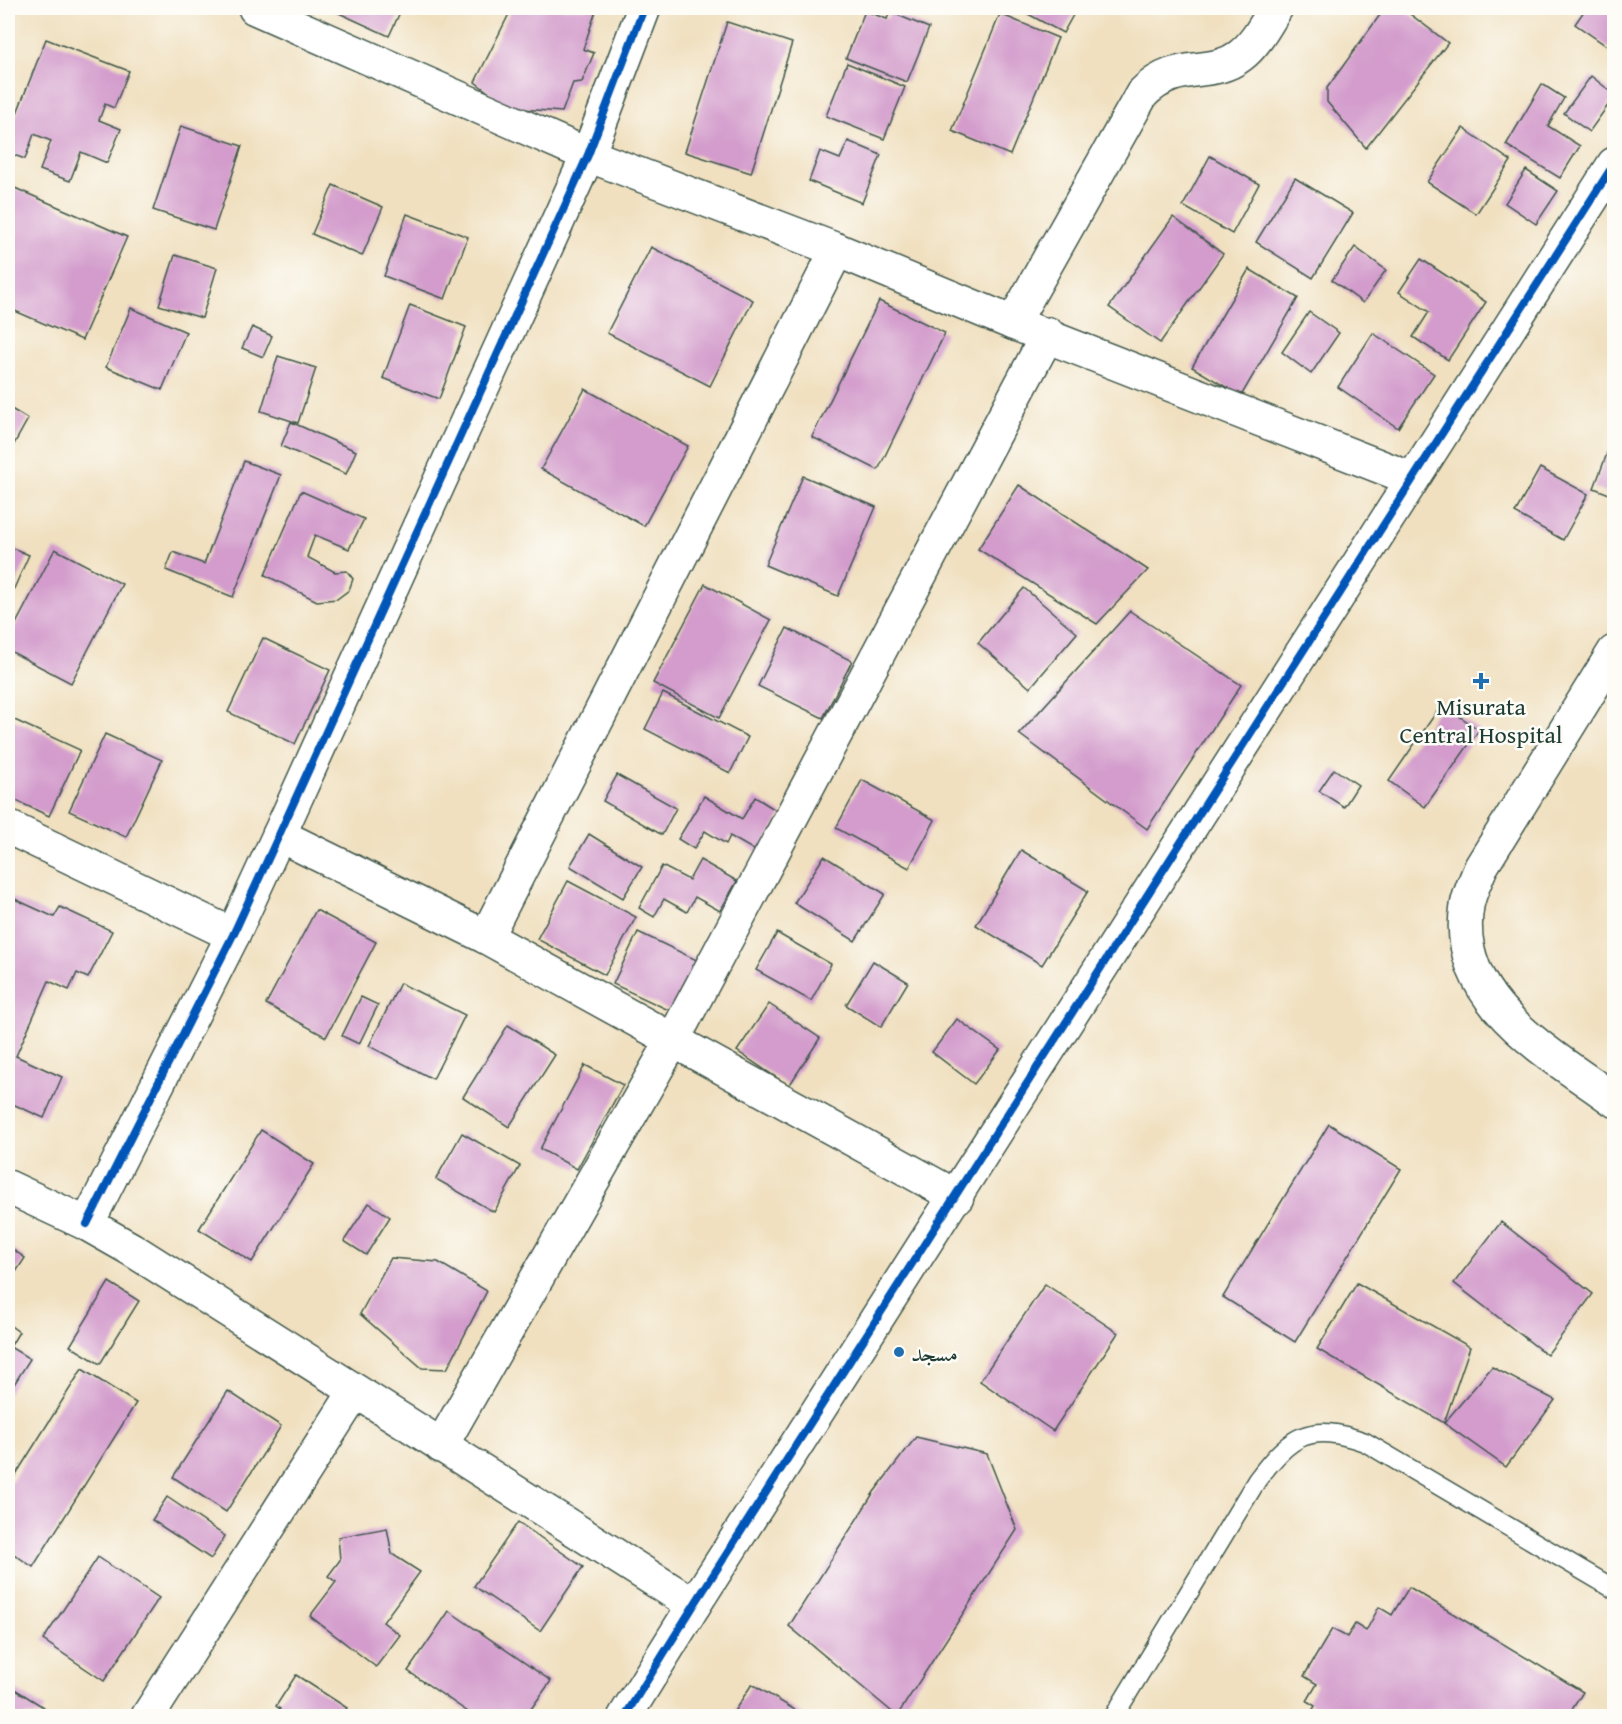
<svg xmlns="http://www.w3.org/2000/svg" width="1622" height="1724" viewBox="0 0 1622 1724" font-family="'Gentium Book Plus',Amiri,serif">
<rect width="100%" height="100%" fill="#fdfcf7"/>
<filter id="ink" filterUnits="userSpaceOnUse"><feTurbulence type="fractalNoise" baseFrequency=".0167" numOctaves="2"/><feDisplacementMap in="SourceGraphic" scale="12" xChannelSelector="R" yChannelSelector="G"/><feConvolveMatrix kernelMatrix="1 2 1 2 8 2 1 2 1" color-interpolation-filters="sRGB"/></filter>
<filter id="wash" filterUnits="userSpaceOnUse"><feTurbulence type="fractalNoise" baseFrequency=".008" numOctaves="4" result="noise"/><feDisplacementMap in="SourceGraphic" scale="24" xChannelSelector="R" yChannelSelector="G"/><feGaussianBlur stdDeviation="1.35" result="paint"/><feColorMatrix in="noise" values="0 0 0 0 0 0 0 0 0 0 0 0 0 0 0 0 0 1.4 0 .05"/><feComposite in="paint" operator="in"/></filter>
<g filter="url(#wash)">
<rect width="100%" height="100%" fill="#f0e0c0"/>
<g id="blocks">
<g fill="#d39ccc">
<path d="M 328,8 L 402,8 L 389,36 Z"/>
<path d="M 512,8 L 597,8 L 583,49 L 594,53 L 582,82 L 573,83 L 562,112 L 509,108 L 475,82 Z"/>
<path d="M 1017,8 L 1077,8 L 1063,33 Z"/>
<path d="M 1385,8 L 1402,8 L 1448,43 L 1366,148 L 1327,102 L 1327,88 Z"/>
<path d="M 1586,8 L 1614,8 L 1614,51 L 1575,24 Z"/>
<path d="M 865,11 L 887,19 L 890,12 L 929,28 L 907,82 L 846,58 Z"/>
<path d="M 1000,14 L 1058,38 L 1010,155 L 952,131 Z"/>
<path d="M 727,22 L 792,43 L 751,173 L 685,152 Z"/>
<path d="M 46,39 L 129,71 L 114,108 L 105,104 L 99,120 L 121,129 L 107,163 L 81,152 L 70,181 L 40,170 L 51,141 L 34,134 L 25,159 L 8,153 L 8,136 Z"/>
<path d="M 847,63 L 905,87 L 884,139 L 826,116 Z"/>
<path d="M 1591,76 L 1614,94 L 1614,97 L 1589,132 L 1564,113 Z"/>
<path d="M 1542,84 L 1564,98 L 1548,126 L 1580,146 L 1560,178 L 1506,145 Z"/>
<path d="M 181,126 L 242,146 L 214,230 L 153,210 Z"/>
<path d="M 1463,128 L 1511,161 L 1476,214 L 1427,182 Z"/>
<path d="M 848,141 L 881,155 L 862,203 L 809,181 L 820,151 L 840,159 Z"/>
<path d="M 1210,156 L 1259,184 L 1232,234 L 1183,206 Z"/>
<path d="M 1526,170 L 1558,191 L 1536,224 L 1505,203 Z"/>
<path d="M 1295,178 L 1353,213 L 1313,278 L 1256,242 Z"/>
<path d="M 8,185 L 127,237 L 82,340 L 8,308 Z"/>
<path d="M 333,185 L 383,207 L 362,256 L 312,234 Z"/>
<path d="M 407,214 L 468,237 L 445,299 L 384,276 Z"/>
<path d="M 1173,217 L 1223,254 L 1160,343 L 1109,307 Z"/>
<path d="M 651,247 L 753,300 L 710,386 L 607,333 Z"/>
<path d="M 1355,247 L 1386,270 L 1363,303 L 1332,280 Z"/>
<path d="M 175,255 L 217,268 L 202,318 L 159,305 Z"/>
<path d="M 1421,259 L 1486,302 L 1448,360 L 1413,337 L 1429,312 L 1399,292 Z"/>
<path d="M 1249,269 L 1298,298 L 1241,396 L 1192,367 Z"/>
<path d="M 879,301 L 945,333 L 878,470 L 812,437 Z"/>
<path d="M 410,305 L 466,327 L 439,399 L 383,378 Z"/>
<path d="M 131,308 L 186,332 L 162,390 L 106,367 Z"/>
<path d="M 1309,312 L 1339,333 L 1311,374 L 1282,352 Z"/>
<path d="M 252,327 L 272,336 L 263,357 L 242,348 Z"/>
<path d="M 1373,333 L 1434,374 L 1398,428 L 1338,387 Z"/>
<path d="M 278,356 L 316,368 L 298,423 L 261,411 Z"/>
<path d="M 585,389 L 688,446 L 644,526 L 541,469 Z"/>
<path d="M 8,407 L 28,419 L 8,455 Z"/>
<path d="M 291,422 L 356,451 L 346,474 L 281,446 Z"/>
<path d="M 1614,435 L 1614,496 L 1594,488 Z"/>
<path d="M 244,461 L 281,475 L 233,597 L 166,570 L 173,552 L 204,564 Z"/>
<path d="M 1540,468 L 1588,494 L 1563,540 L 1515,513 Z"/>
<path d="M 803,476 L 876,507 L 838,596 L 765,565 Z"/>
<path d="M 1019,485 L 1148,570 L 1097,624 L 978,549 Z"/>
<path d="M 301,491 L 364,519 L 349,549 L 315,535 L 307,557 L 335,572 L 347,571 L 353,579 L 349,590 L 337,599 L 317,601 L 265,575 Z"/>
<path d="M 8,546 L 29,555 L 8,602 Z"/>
<path d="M 55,549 L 122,584 L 71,683 L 8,650 L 8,639 Z"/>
<path d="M 705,584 L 771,620 L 719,718 L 653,683 Z"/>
<path d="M 1024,588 L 1077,633 L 1030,688 L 978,643 Z"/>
<path d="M 1130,611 L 1241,685 L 1147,829 L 1019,734 Z"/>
<path d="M 787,628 L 852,661 L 823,718 L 758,686 Z"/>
<path d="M 263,638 L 330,670 L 295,744 L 228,712 Z"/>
<path d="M 663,693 L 748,737 L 730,773 L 645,729 Z"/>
<path d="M 1442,704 L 1479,730 L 1425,807 L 1389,781 Z"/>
<path d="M 8,717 L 80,750 L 49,816 L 8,797 Z"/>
<path d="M 105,734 L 162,760 L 126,837 L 69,811 Z"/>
<path d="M 1334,769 L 1358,785 L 1344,807 L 1319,791 Z"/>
<path d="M 617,775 L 676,808 L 662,835 L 603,801 Z"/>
<path d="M 862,780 L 935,820 L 909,868 L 836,828 Z"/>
<path d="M 704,796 L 742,819 L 755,797 L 782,814 L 759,853 L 730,836 L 726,844 L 705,831 L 694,849 L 678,839 Z"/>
<path d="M 589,834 L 642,867 L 623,898 L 570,866 Z"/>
<path d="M 1021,850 L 1088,891 L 1042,965 L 976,925 Z"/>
<path d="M 824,856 L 885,894 L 855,941 L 794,903 Z"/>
<path d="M 700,860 L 737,881 L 720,911 L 695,897 L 687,912 L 664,899 L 654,917 L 639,908 L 662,866 L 689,880 Z"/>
<path d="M 568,881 L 636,917 L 605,975 L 537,939 Z"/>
<path d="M 8,896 L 54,917 L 60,907 L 112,931 L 88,978 L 77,973 L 69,990 L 49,981 L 16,1056 L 62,1077 L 44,1118 L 8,1102 Z"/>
<path d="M 316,910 L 376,942 L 326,1037 L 266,1004 Z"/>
<path d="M 638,932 L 701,962 L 677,1014 L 613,984 Z"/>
<path d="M 777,933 L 831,964 L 811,1001 L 756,970 Z"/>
<path d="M 873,961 L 908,982 L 881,1027 L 846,1005 Z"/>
<path d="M 400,983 L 465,1015 L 433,1079 L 369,1046 Z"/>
<path d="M 361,997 L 378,1005 L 359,1044 L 342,1036 Z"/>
<path d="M 769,1004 L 820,1038 L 789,1086 L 737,1051 Z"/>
<path d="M 957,1019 L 1000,1050 L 974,1084 L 932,1052 Z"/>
<path d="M 508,1025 L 555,1055 L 509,1127 L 463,1097 Z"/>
<path d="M 585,1065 L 623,1085 L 577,1169 L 540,1149 Z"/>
<path d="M 1329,1124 L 1401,1169 L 1295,1342 L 1223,1297 Z"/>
<path d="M 261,1130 L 314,1164 L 252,1262 L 199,1229 Z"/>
<path d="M 462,1133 L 520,1166 L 494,1212 L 436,1179 Z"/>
<path d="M 369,1203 L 390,1217 L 366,1255 L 344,1241 Z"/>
<path d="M 1501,1222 L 1593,1294 L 1547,1355 L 1454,1283 Z"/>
<path d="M 8,1246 L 25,1258 L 8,1284 Z"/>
<path d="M 391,1258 L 438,1262 L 487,1291 L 447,1369 L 422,1368 L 360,1314 Z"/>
<path d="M 109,1282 L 139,1301 L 100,1364 L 70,1346 Z"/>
<path d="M 1357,1283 L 1470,1347 L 1444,1423 L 1317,1349 Z"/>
<path d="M 1045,1284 L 1118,1333 L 1053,1431 L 980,1381 Z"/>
<path d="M 8,1324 L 19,1332 L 10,1347 L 30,1359 L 8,1394 Z"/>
<path d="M 1492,1367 L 1555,1400 L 1506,1467 L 1444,1423 Z"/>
<path d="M 82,1369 L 136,1403 L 33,1567 L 8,1550 L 8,1487 Z"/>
<path d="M 228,1391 L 281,1426 L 226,1512 L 173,1477 Z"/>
<path d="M 916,1437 L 987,1454 L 1017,1530 L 897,1716 L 789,1626 L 874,1492 Z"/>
<path d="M 167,1497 L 225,1536 L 211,1559 L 152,1520 Z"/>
<path d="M 518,1522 L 583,1567 L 540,1631 L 474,1586 Z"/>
<path d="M 387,1528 L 392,1554 L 420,1572 L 383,1622 L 400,1635 L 376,1667 L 310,1616 L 336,1582 L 328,1576 L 340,1560 L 338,1537 Z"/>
<path d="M 98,1557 L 159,1598 L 104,1681 L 43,1640 Z"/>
<path d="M 1409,1587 L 1583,1692 L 1568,1716 L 1309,1716 L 1315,1706 L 1307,1701 L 1317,1684 L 1304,1676 L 1332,1629 L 1347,1637 L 1355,1624 L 1366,1631 L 1379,1607 L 1392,1615 Z"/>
<path d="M 449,1611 L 551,1681 L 526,1716 L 474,1716 L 408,1671 Z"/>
<path d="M 296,1675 L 347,1708 L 341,1716 L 275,1716 L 280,1709 L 276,1706 Z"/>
<path d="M 752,1684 L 805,1716 L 731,1716 Z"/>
<path d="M 8,1685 L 45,1708 L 39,1716 L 8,1716 Z"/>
</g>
</g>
</g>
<g filter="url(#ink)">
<use href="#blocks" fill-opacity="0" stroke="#3e5549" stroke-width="1.5"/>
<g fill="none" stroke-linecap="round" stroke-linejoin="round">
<defs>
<path id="lane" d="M 1114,1716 L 1257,1480 C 1291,1435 1309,1422 1365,1442 L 1614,1589"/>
<g id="street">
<path d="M 255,8 L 588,155 L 837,250 L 1013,323 L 1412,479"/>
<path d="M 1013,323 L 1142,94 C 1177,58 1210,79 1240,56 C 1256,44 1266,24 1276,8"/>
<path d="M 1614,652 L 1481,867 C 1476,880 1469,893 1467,906 C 1451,1001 1550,1053 1614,1100"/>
<path d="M 8,827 L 233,935"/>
<path d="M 279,835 L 486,937 L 957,1197"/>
<path d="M 486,937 L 837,250"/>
<path d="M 8,1187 L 87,1224 L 131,1249 L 694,1605"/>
<path d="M 87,1224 L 233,935 L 279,835 L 588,155 L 644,8"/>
<path d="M 441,1446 L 673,1040 L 1048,334"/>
<path d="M 148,1716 L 355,1392"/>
<path d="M 625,1716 L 694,1605 L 1614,164"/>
</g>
</defs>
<use href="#lane" stroke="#3e5549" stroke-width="21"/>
<use href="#street" stroke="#3e5549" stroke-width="36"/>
<use href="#lane" stroke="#fff" stroke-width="18"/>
<use href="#street" stroke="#fff" stroke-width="33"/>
<defs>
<g id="cycleway">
<path d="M 87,1224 L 233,935 L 279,835 L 588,155 L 644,8"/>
<path d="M 625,1716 L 694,1605 L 1614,164"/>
</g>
</defs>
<use href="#cycleway" stroke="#fdfcf7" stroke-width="11"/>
<use href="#cycleway" stroke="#0057b8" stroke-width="8"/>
</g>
</g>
<g fill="#1f6fb2" stroke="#fdfcf7" stroke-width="2">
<path d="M1478 672h6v6h6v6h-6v6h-6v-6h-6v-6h6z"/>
<circle cx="899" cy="1352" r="6"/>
</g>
<g text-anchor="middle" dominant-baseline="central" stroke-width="5" stroke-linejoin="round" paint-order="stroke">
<g font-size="24" fill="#1f3d34" stroke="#fdfcf7">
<text x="1481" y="706">Misurata<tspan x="1481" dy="28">Central Hospital</tspan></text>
<text x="911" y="1352" text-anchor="start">مسجد</text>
</g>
</g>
<rect width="1622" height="1724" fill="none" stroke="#fdfcf7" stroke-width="30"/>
</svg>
